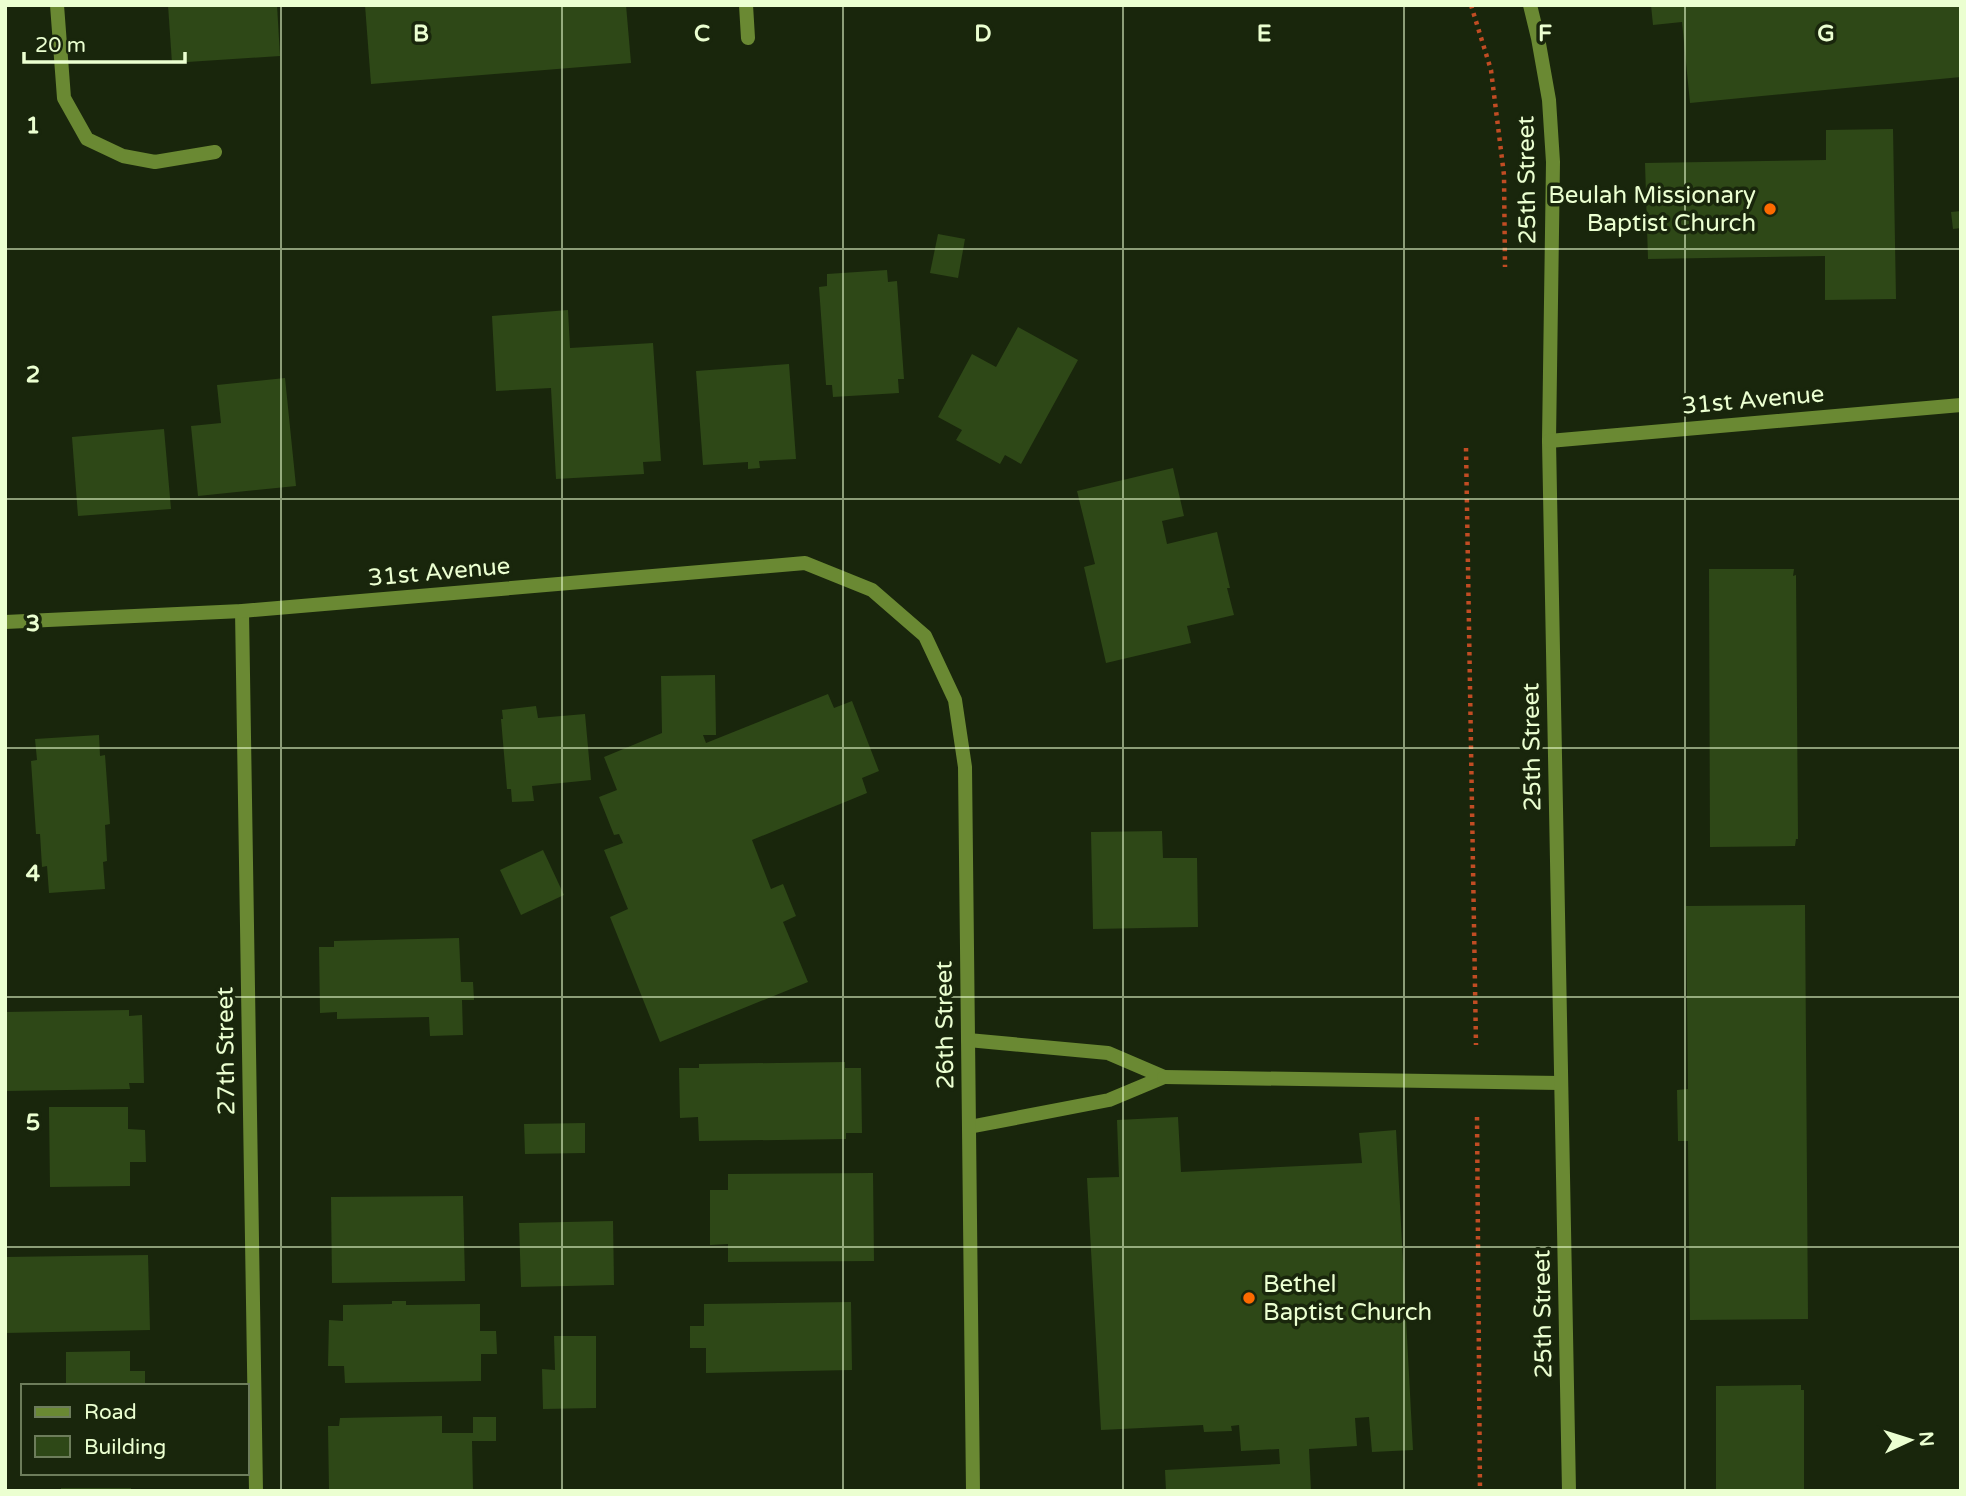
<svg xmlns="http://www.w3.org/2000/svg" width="1966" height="1496" viewBox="0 0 1966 1496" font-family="'Varela Round',sans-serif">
<rect width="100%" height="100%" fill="#19260c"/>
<g fill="#2e4817">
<path d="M 168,5 L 277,5 L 280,56 L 172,63 Z"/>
<path d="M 365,5 L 626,5 L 631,63 L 371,84 Z"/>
<path d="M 1651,5 L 1961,5 L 1961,77 L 1690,103 L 1682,22 L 1653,25 Z"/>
<path d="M 1893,129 L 1896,299 L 1825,300 L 1825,256 L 1648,259 L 1645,163 L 1826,160 L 1826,130 Z"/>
<path d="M 1961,211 L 1961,228 L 1953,229 L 1951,212 Z"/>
<path d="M 938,234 L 965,239 L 958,278 L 930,273 Z"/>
<path d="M 887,270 L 888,282 L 897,281 L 904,379 L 898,379 L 899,393 L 833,397 L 832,385 L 826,385 L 819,287 L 827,286 L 827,274 Z"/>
<path d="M 568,310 L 570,348 L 653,343 L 661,461 L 643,462 L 644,474 L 556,479 L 551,388 L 496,391 L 492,316 Z"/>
<path d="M 1018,327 L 1078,360 L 1021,464 L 1005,455 L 1000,464 L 956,440 L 962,430 L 938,417 L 972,354 L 996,367 Z"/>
<path d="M 789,364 L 796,459 L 759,461 L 760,468 L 748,469 L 748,462 L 703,465 L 696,371 Z"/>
<path d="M 285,378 L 296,486 L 198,496 L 191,426 L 221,423 L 217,385 Z"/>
<path d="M 164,429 L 171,509 L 78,516 L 72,437 Z"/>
<path d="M 1173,468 L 1184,516 L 1162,521 L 1167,544 L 1217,532 L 1230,588 L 1227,588 L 1234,615 L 1187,626 L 1191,643 L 1106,663 L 1084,567 L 1095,564 L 1077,491 Z"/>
<path d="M 1709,569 L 1794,569 L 1793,576 L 1796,575 L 1798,839 L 1796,839 L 1795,846 L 1710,847 Z"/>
<path d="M 715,675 L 716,735 L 703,735 L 706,743 L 828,694 L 834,708 L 852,701 L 879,771 L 862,778 L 867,793 L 752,840 L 771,889 L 783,884 L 796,916 L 783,922 L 808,982 L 660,1042 L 610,917 L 628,909 L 604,850 L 623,843 L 619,834 L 614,835 L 599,797 L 617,790 L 604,757 L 662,733 L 661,676 Z"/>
<path d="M 536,706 L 538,718 L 585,714 L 591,780 L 532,786 L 534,801 L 512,802 L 511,789 L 507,789 L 501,719 L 503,719 L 502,710 Z"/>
<path d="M 99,735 L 100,756 L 105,755 L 110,824 L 105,825 L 107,861 L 103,862 L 105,889 L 49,893 L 47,866 L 42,867 L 40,834 L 36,834 L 31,761 L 37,760 L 35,739 Z"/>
<path d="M 1162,831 L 1163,858 L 1197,858 L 1198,927 L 1093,929 L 1091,832 Z"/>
<path d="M 543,850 L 564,895 L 521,915 L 500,870 Z"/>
<path d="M 1805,905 L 1808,1319 L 1690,1320 L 1688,1141 L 1678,1141 L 1677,1090 L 1688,1089 L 1686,906 Z"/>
<path d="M 459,938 L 461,982 L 473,982 L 474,1000 L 462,1000 L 463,1035 L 430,1036 L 429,1017 L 337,1019 L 337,1012 L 320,1013 L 319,947 L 334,947 L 334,941 Z"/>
<path d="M 129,1010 L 129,1016 L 142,1015 L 144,1083 L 129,1083 L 130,1089 L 5,1091 L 5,1012 Z"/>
<path d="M 845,1062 L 845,1068 L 861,1068 L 862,1133 L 846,1133 L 846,1139 L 699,1141 L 698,1117 L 680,1118 L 679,1068 L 699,1068 L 699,1064 Z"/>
<path d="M 49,1107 L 128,1107 L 128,1129 L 145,1130 L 146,1162 L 130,1162 L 130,1186 L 50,1187 Z"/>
<path d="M 1178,1117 L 1181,1172 L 1362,1163 L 1359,1133 L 1396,1130 L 1413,1450 L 1372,1452 L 1369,1417 L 1355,1418 L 1357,1446 L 1309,1449 L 1311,1491 L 1166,1491 L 1165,1470 L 1280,1464 L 1279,1449 L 1241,1451 L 1239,1425 L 1231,1426 L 1232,1431 L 1204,1432 L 1203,1425 L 1101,1430 L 1087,1178 L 1119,1177 L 1117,1120 Z"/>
<path d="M 585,1123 L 585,1153 L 525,1154 L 524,1124 Z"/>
<path d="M 873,1173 L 874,1261 L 728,1262 L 728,1244 L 710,1245 L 710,1190 L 728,1190 L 728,1174 Z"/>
<path d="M 463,1196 L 465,1281 L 332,1283 L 331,1197 Z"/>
<path d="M 613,1221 L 614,1285 L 521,1287 L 519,1223 Z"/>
<path d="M 148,1255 L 150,1330 L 5,1333 L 5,1257 Z"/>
<path d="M 392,1301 L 406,1301 L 406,1305 L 480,1304 L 480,1331 L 496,1331 L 497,1354 L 481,1354 L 481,1381 L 345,1383 L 344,1366 L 328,1366 L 329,1320 L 343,1321 L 343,1305 L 392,1304 Z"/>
<path d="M 851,1302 L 852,1370 L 706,1373 L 706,1348 L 690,1348 L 690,1326 L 704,1326 L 704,1304 Z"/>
<path d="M 554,1336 L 596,1336 L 596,1408 L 543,1409 L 542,1369 L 555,1370 Z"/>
<path d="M 130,1351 L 130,1371 L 145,1371 L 145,1386 L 66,1386 L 66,1352 Z"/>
<path d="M 1801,1385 L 1801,1390 L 1804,1390 L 1804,1491 L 1716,1491 L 1716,1386 Z"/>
<path d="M 442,1416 L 442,1433 L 473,1433 L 473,1417 L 496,1417 L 496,1441 L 472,1441 L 473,1490 L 329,1490 L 328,1426 L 339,1426 L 340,1418 Z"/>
<rect x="61" y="1488" width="70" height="3"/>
</g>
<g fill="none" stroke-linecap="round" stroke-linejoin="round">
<g stroke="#c14c23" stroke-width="4.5" stroke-dasharray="3.5 5" stroke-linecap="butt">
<path d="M 1471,5 L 1491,70 L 1504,175 L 1505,267"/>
<path d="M 1466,448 L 1476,1045"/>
<path d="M 1477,1117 L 1480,1491"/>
</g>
<g stroke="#6a8933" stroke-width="14">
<path d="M 57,5 L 64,98 L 87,139 L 123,156 L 155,162 L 215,152"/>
<path d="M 746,5 L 748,38"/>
<path d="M 968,1040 L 1108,1053 L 1164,1077 L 1109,1100 L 969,1127"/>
<path d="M 1164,1077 L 1561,1083"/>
</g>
<g stroke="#6a8933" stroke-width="14">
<path d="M 1530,5 L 1538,38 L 1549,100 L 1553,162 L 1549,441 L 1569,1491"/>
<path d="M 1549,441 L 1961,405"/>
<path d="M 242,611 L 256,1491"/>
<path d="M 5,622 L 242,611 L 805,563 L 872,590 L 925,636 L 955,700 L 965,767 L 973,1491"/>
</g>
</g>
<path fill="none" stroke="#ebffd1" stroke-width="2" stroke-opacity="0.55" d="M 281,5 L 281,1491M 562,5 L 562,1491M 843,5 L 843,1491M 1123,5 L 1123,1491M 1404,5 L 1404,1491M 1685,5 L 1685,1491M 5,249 L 1961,249M 5,499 L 1961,499M 5,748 L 1961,748M 5,997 L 1961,997M 5,1247 L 1961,1247"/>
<g fill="#fc6a00" stroke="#19260c" stroke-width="2.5">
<circle cx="1770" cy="209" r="7"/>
<circle cx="1249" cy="1298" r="7"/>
</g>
<g text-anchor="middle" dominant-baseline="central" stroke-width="7" stroke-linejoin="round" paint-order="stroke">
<g font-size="24" fill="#ebffd1" stroke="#19260c">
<text transform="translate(1527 180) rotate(-91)">25th Street</text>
<text transform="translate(1753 400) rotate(-5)">31st Avenue</text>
<text transform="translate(439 572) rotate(-5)">31st Avenue</text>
<text transform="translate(1532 747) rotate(-91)">25th Street</text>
<text transform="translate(945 1025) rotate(-91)">26th Street</text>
<text transform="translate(226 1051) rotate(-91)">27th Street</text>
<text transform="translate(1543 1314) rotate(-91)">25th Street</text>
</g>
<g font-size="24" fill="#ebffd1" stroke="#19260c" text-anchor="end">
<text x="1756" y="195">Beulah Missionary<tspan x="1756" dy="28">Baptist Church</tspan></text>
<text x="1263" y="1284" text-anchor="start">Bethel<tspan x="1263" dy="28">Baptist Church</tspan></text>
</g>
</g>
<g font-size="23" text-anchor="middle" font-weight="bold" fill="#ebffd1" stroke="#19260c" stroke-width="7" stroke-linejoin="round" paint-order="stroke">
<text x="421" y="41">B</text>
<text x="702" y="41">C</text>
<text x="983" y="41">D</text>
<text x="1264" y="41">E</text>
<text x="1545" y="41">F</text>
<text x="1826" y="41">G</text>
<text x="33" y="133">1</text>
<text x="33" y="382">2</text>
<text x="33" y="631">3</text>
<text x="33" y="881">4</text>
<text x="33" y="1130">5</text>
</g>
<rect width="1966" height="1496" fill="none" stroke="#ebffd1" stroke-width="14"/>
<rect x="21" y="1384" width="228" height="91" fill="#19260c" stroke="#6d7d5b" stroke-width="2"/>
<rect x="35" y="1407" width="35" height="10" fill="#6a8933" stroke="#6d7d5b" stroke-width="2"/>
<text x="84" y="1419" font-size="21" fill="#ebffd1">Road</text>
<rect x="35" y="1436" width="35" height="21" fill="#2e4817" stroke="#6d7d5b" stroke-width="2"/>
<text x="84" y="1454" font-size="21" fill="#ebffd1">Building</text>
<g transform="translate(1910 1440) rotate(86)" stroke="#19260c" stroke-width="5" paint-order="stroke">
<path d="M0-5L12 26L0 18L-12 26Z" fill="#ebffd1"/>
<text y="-10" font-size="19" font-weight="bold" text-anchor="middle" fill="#ebffd1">N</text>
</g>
<path d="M24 52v10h161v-10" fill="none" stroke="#ebffd1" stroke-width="3.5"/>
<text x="35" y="52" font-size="21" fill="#ebffd1" stroke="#19260c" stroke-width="5" paint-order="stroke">20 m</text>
</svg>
